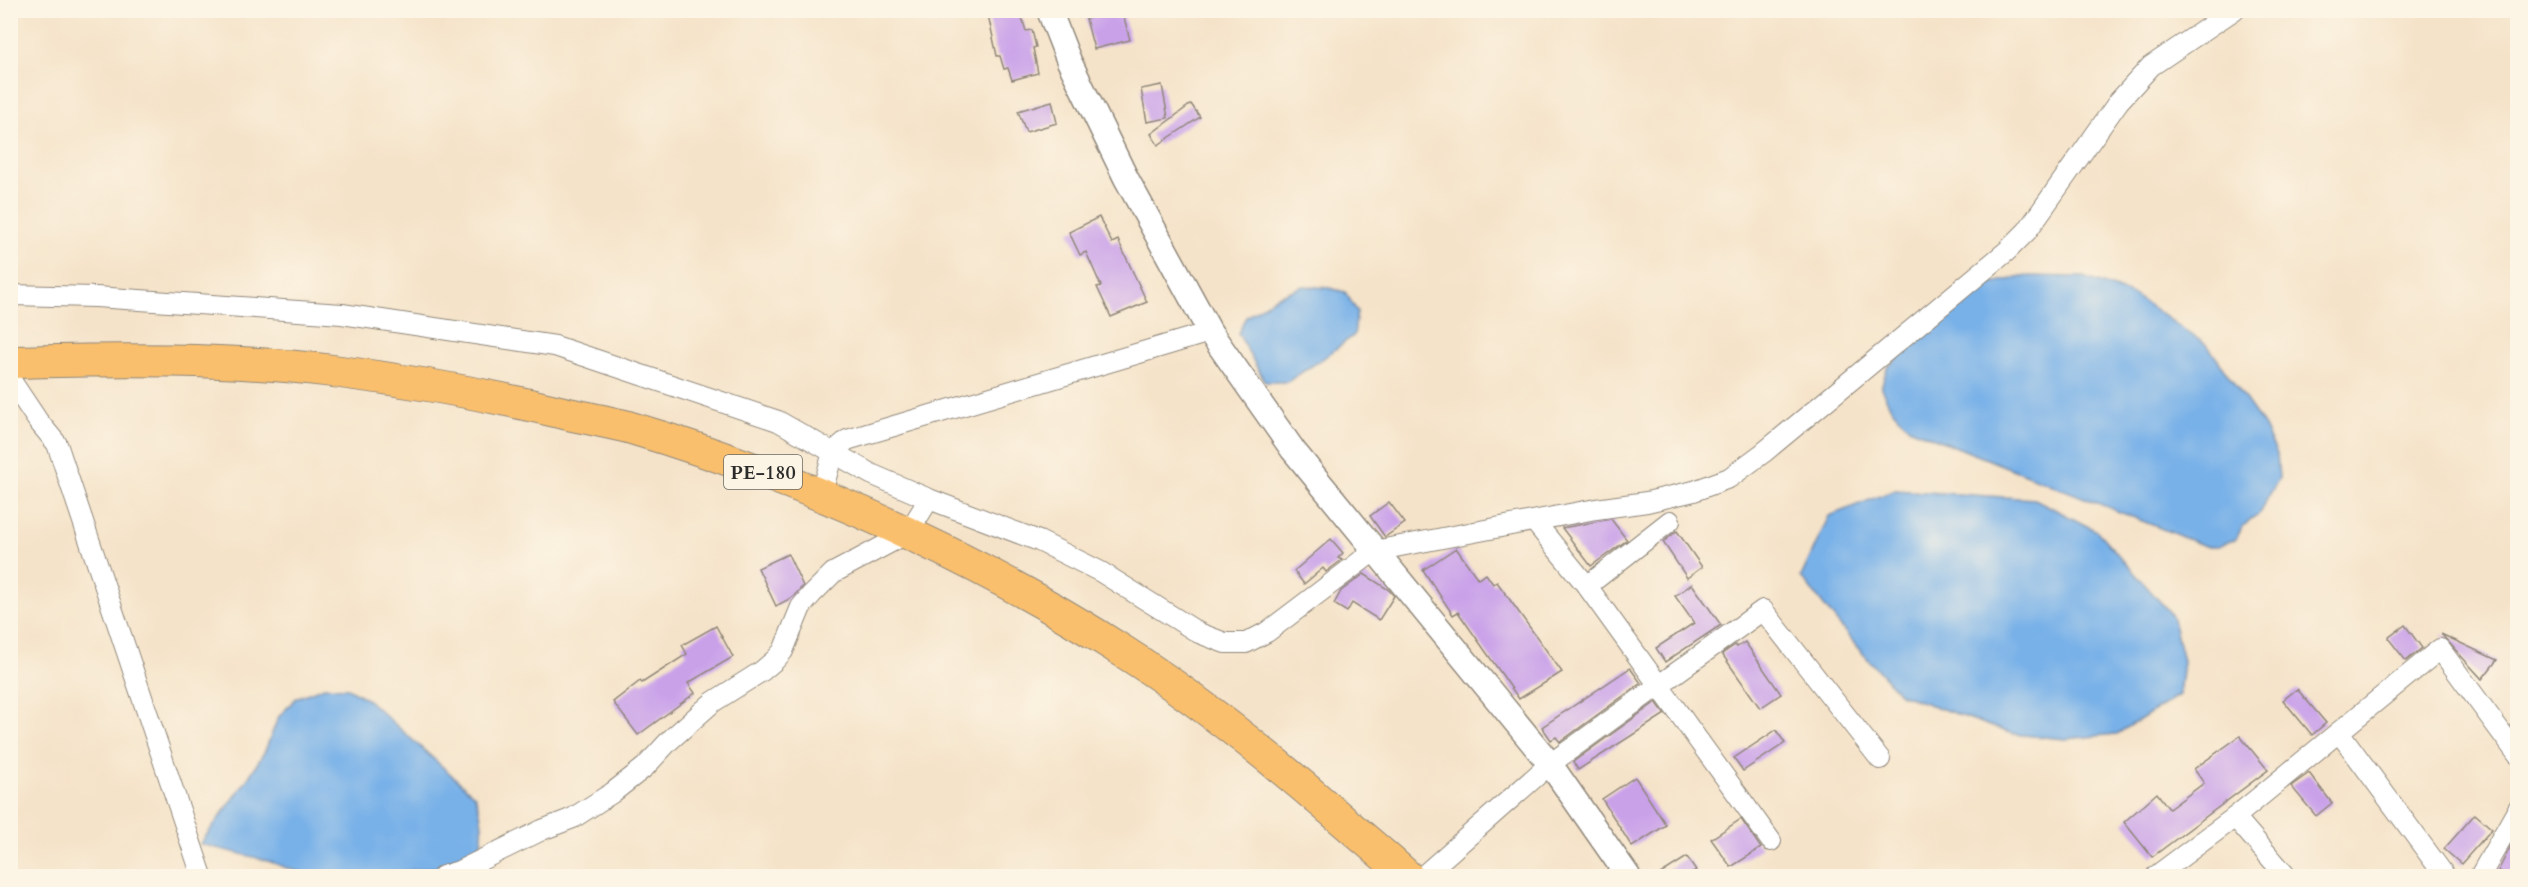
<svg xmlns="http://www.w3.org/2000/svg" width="2528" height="887" viewBox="0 0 2528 887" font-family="Cardo,serif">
<rect width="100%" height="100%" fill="#fcf5e5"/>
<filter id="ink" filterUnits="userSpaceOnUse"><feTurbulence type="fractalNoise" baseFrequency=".0167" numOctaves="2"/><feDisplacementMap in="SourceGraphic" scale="12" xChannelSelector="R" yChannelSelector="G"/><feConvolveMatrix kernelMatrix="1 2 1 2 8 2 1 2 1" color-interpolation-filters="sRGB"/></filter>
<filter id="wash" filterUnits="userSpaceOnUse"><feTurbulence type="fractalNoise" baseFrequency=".008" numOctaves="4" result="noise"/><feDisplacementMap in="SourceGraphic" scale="24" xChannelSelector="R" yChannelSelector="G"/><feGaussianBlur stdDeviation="1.35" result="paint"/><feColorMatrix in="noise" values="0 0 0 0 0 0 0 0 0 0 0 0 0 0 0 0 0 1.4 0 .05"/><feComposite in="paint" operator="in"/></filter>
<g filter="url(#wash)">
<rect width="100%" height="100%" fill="#f5e3c9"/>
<g fill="#78b1e8" stroke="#526e8a" stroke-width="1.5">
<path d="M 2027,276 L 2084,277 L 2135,296 L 2208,346 L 2262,423 L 2277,454 L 2279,478 L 2258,515 L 2243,526 L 2236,539 L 2218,546 L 2205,546 L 1909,428 L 1891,408 L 1881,388 L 1887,368 L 1929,328 L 1982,285 Z"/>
<path d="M 1303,286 L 1329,288 L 1345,292 L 1357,311 L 1354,335 L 1321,360 L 1287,382 L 1265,382 L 1238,333 L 1246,317 L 1276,297 Z"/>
<path d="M 1895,490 L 2035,499 L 2097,531 L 2172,615 L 2183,661 L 2179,695 L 2117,734 L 2065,739 L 2013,734 L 1900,694 L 1857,647 L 1801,577 L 1829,516 Z"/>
<path d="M 324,687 L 348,688 L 368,700 L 475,796 C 481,813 490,843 472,856 C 450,872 339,877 310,874 C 297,873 283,866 271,862 C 248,855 224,850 200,844 L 249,777 L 265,751 L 278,718 L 296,698 Z"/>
</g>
<g id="blocks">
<g fill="#c9a1e9">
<path d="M 987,10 L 1020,11 L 1026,31 L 1032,30 L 1036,47 L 1033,48 L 1038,73 L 1012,80 L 1008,68 L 1004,69 L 1000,56 L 997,56 Z"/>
<path d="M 1112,10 L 1122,10 L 1130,40 L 1094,49 L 1086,19 Z"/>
<path d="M 1162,85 L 1168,118 L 1147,122 L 1141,89 Z"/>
<path d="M 1052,101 L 1057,123 L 1026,132 L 1018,111 Z"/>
<path d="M 1191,104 L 1200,117 L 1158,145 L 1151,134 Z"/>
<path d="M 1099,217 L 1112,243 L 1118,240 L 1147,302 L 1111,317 L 1097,287 L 1101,286 L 1086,252 L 1080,255 L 1069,232 Z"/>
<path d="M 1389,502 L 1405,523 L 1385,537 L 1370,516 Z"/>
<path d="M 1611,519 L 1627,540 L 1591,566 L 1562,528 Z"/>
<path d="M 1677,531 L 1702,567 L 1687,578 L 1663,542 Z"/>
<path d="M 1331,539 L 1343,553 L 1338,558 L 1342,560 L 1326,572 L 1323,568 L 1304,584 L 1294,571 Z"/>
<path d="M 1456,548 L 1478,579 L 1486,574 L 1493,584 L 1497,582 L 1562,672 L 1519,699 L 1458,612 L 1453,615 L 1423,570 Z"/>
<path d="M 788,554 L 803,586 L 793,597 L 776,606 L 758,568 Z"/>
<path d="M 1364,574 L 1389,590 L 1394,596 L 1379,620 L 1352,603 L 1347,612 L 1334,604 L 1341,591 Z"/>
<path d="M 1692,584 L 1721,625 L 1665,662 L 1656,648 L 1694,623 L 1675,596 Z"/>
<path d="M 2405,625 L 2422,648 L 2406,661 L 2388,638 Z"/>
<path d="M 716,626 L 733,657 L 688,683 L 695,693 L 638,735 L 613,702 L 640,681 L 642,683 L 687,654 L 682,645 Z"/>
<path d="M 2441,634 L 2497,660 L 2482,679 Z"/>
<path d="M 1745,642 L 1781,694 L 1760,708 L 1722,654 L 1735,645 L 1737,647 Z"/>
<path d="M 1630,668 L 1641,683 L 1560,742 L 1556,737 L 1551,740 L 1542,727 Z"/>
<path d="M 2297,689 L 2326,723 L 2312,735 L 2283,700 Z"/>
<path d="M 1656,702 L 1665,714 L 1578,770 L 1573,762 Z"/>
<path d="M 1776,730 L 1785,743 L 1743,771 L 1734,758 Z"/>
<path d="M 2240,736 L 2268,770 L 2152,857 L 2124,822 L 2157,793 L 2169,809 L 2204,783 L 2194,769 Z"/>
<path d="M 2309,773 L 2332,803 L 2316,816 L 2291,786 Z"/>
<path d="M 1635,777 L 1666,825 L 1632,847 L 1602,799 Z"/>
<path d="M 2475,814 L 2492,829 L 2461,864 L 2444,849 Z"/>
<path d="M 1741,819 L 1761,848 L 1731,867 L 1711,839 Z"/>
<path d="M 2517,834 L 2517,876 L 2510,876 L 2498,871 Z"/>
<path d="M 1687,857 L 1696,870 L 1686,876 L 1657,876 Z"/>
</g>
</g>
</g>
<g filter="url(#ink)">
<use href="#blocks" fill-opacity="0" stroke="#90877a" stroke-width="1.5"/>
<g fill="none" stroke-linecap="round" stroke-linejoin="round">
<defs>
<g id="minor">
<path d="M 10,295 L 96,297 L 342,314 L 555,346 L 778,421 L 871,474 L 929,499"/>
<path d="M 10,379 L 38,421 L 57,444 L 202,876"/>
<path d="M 821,496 L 833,452 L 847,440 L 1210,332"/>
<path d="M 1534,521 L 1587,586 L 1771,841"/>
<path d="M 1587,586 L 1670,521"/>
<path d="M 2339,732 L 2445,876"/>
<path d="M 2235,817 L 2286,876"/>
<path d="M 443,876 L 459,871 L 542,830 L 573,818 L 612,793 L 645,767 L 669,741 L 713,702 L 762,671 L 775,660 L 783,651 L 801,607 L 812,594 L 833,573 L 908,533 L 929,499 L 1039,541 L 1101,572 L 1199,633 L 1225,643 L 1246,643 L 1267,632 L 1374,551 L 1596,509 L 1647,502 L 1694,491 L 1729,478 L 1763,453 L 2007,251 L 2027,231 L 2119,101 L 2151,66 L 2234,10"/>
<path d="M 1423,876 L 1550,764 L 1763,610 L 1880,759"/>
<path d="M 2156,876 L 2235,817 L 2440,649 L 2518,755"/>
<path d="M 2480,876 L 2518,809"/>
</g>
<path id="tertiary" d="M 1049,10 L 1069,61 L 1126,178 L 1210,332 L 1293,450 L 1550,764 L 1628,876"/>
<path id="primary" d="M 10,362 C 118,359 227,358 333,371 C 412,381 491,395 568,414 C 588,418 608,422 628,427 C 802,479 971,554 1124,652 C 1198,699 1266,754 1332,811 C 1357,833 1383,854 1407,876"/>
</defs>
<use href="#minor" stroke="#90877a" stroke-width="22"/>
<use href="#tertiary" stroke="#90877a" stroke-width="27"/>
<use href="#primary" stroke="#90877a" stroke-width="34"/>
<use href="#minor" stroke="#fff" stroke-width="20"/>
<use href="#tertiary" stroke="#fff" stroke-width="24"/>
<use href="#primary" stroke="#f9bf6d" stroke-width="32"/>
</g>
</g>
<g text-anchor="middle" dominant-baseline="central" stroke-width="4.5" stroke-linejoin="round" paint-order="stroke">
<rect fill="#fcf5e5" stroke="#6a6863" stroke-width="1.5" x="724" y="455" width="78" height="34" rx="4.5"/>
<g font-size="20" font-weight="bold" fill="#2b2b2b">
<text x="763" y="472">PE-180</text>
</g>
</g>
<rect width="2528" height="887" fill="none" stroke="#fcf5e5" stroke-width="36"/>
</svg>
